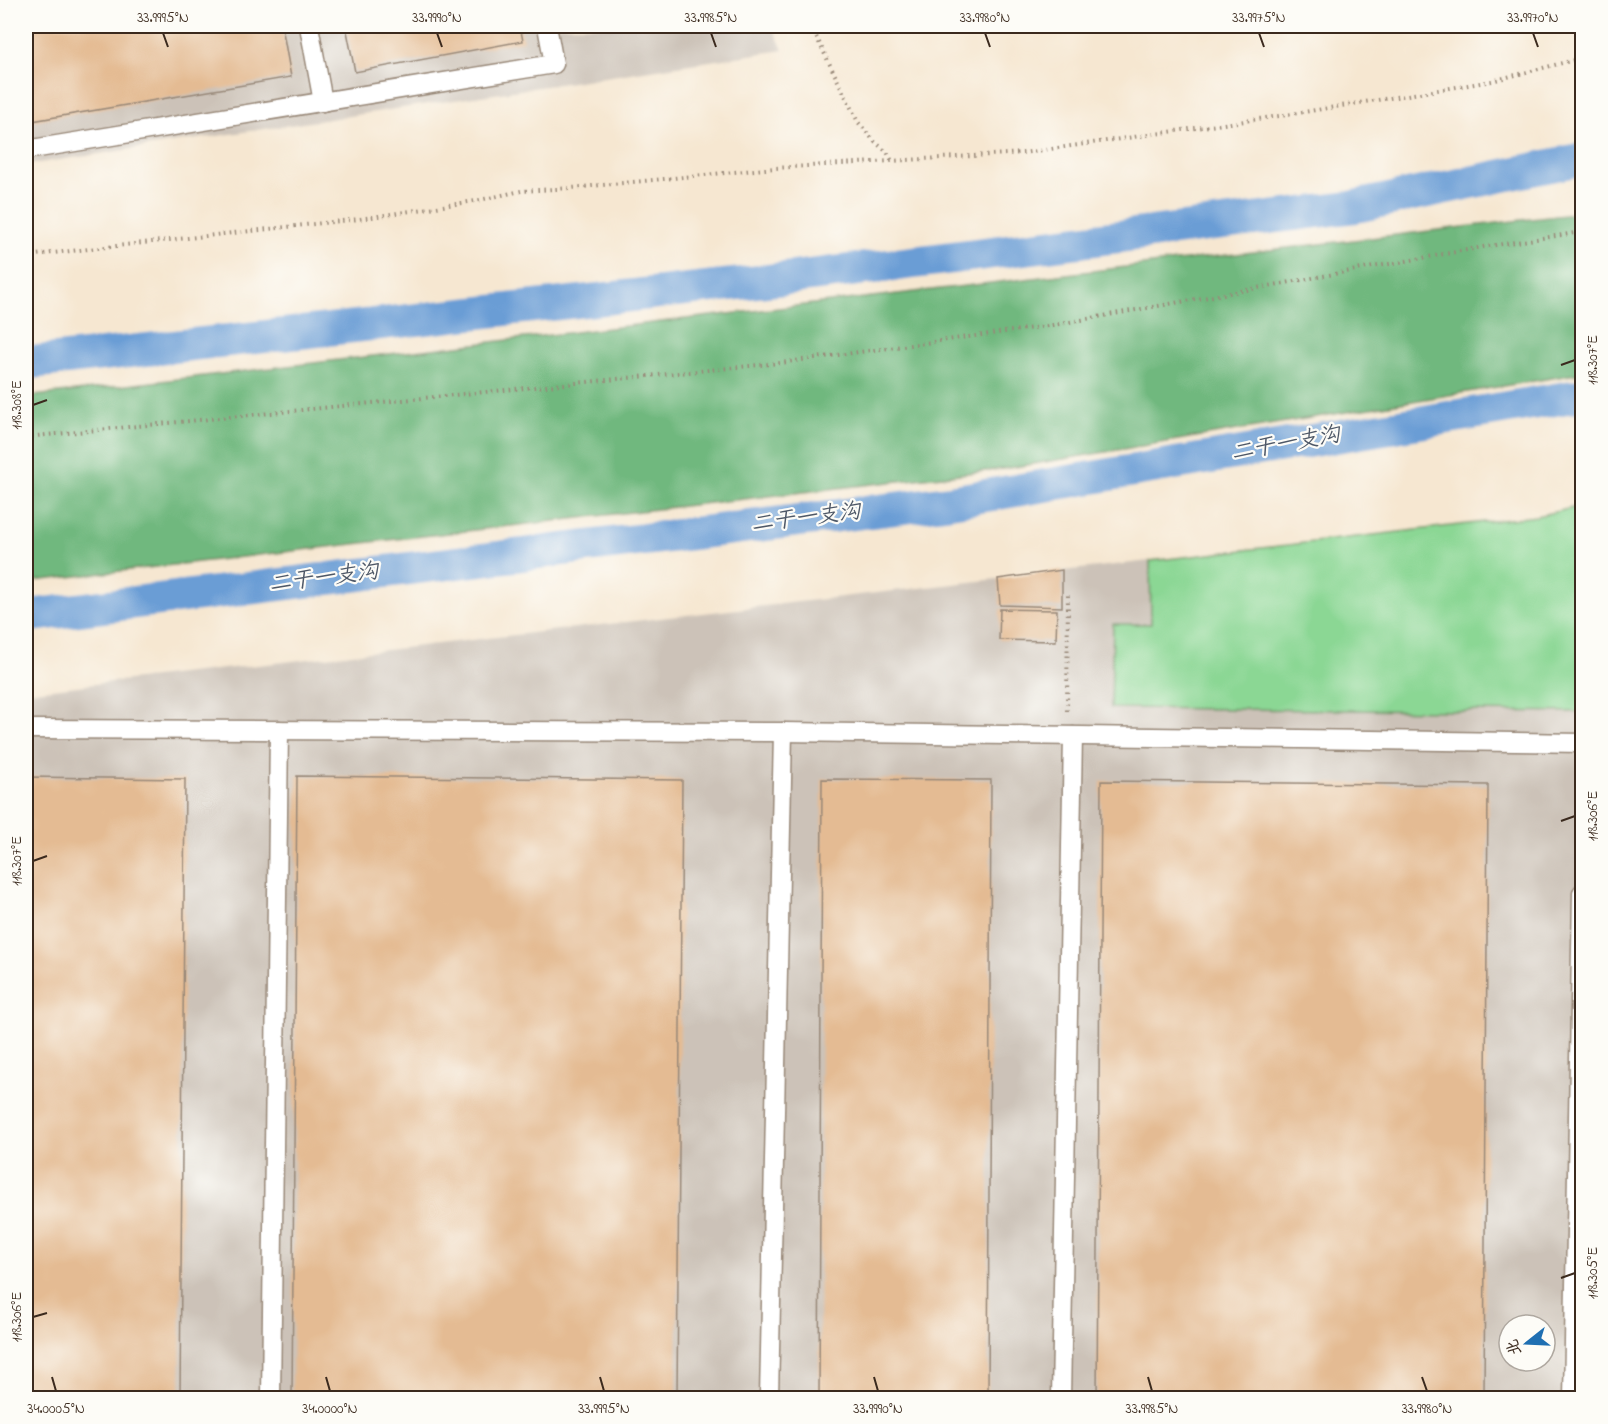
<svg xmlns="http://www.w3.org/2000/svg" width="1608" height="1424" viewBox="0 0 1608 1424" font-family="'Indie Flower','LXGW WenKai TC',sans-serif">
<rect width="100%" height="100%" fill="#fdfcf7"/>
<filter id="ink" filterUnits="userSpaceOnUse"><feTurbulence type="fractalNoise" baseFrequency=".0167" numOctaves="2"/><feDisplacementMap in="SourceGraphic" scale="12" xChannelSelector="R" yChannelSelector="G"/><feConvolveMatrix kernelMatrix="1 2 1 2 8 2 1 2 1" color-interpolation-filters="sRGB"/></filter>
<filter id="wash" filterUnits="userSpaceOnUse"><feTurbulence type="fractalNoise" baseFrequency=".008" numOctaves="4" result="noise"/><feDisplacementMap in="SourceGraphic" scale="24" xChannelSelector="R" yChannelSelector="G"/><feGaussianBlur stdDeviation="1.35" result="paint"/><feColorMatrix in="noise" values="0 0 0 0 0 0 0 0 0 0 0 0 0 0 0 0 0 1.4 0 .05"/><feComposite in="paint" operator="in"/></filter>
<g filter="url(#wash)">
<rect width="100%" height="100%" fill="#f6e7d1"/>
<g fill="#ccc2b8" fill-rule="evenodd">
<path d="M 26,26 L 772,26 L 783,50 L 26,165 Z"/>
<path d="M 1582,506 L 1582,1398 L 26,1398 L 26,692 L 1536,516 ZM 1509,1325 L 1545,1325 L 1545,1361 L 1509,1361 Z"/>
</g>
<path fill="#8bd794" stroke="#638059" stroke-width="1.5" d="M 1582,506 L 1582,712 L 1111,708 L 1113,624 L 1151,624 L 1150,561 L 1536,516 Z"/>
<path fill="#70b87e" stroke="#56714e" stroke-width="1.5" d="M 1582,213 L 1582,373 L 1003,469 L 26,582 L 26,397 Z"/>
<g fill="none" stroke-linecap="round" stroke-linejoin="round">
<g stroke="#6a9dd5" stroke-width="33">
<path d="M 26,363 L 790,278 L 1353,207 L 1582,159"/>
<path d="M 26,616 L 947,502 L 1582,395"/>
</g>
</g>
<g id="blocks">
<g fill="#e4bb93">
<path d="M 26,26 L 282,26 L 291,77 L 26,122 Z"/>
<path d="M 346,26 L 520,26 L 523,41 L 355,72 Z"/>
<path d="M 1062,570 L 1062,607 L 1000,605 L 998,579 Z"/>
<path d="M 1000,609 L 1057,610 L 1056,641 L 999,640 Z"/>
<path d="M 297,776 L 682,780 L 677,1398 L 292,1398 Z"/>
<path d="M 26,777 L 185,779 L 180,1398 L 26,1398 Z"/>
<path d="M 822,779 L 991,780 L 988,1398 L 819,1398 Z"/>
<path d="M 1101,781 L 1488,785 L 1484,1398 L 1097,1398 Z"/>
</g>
</g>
</g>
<g filter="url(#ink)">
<use href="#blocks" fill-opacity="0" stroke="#988878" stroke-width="1.5"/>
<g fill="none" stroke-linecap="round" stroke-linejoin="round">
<defs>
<g id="lane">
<path d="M 309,26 L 323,102"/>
<path d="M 26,150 L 554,64 L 547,26"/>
<path d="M 26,729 L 783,732 L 1582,743"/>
<path d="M 271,1398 L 279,730"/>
<path d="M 769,1398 L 783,732"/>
<path d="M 1061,1398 L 1073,736"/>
<path d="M 1573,1398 L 1582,893"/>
</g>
</defs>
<use href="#lane" stroke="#988878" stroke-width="21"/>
<g stroke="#988878" stroke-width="4" stroke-dasharray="1.5 4.5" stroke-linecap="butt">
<path d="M 811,26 L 858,122 L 875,142 L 887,152 L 892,161"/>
<path d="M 26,256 L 359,219 L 475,201 L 521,191 L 572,188 L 775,168 L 1023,153 L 1286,115 L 1420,93 L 1492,81 L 1582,58"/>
<path d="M 26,437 L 780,363 L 1048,326 L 1483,247 L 1582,232"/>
<path d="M 1067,711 L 1068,594"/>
</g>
<use href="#lane" stroke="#fff" stroke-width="18"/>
</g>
</g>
<path fill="none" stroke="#3b2a1e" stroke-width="2" d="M 163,33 L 168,47M 437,33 L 442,47M 711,33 L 716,47M 985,33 L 990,47M 1259,33 L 1264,47M 1533,33 L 1538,47M 1561,365 L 1575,360M 33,405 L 47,400M 1561,821 L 1575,816M 33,861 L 47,856M 1561,1278 L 1575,1273M 33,1317 L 47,1313M 52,1377 L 56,1391M 326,1377 L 330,1391M 600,1377 L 604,1391M 874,1377 L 878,1391M 1148,1377 L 1152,1391M 1422,1377 L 1427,1391"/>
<g text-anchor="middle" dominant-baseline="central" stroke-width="4.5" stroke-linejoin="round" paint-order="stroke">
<g font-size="22" font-style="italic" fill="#4e5867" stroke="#fdfcf7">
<text transform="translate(1286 445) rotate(-10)">二干一支沟</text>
<text transform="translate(806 519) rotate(-7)">二干一支沟</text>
<text transform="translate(324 579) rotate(-7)">二干一支沟</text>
</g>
</g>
<rect width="1608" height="1424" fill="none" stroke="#fdfcf7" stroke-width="66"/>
<g transform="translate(1527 1343) rotate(252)"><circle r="28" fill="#fdfcf7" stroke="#afa8a0" stroke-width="1.5"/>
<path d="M0-4.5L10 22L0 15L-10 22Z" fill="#1f6fb2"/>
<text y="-9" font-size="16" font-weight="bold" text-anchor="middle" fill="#3b2a1e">北</text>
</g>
<rect x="33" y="33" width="1542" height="1358" fill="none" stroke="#3b2a1e" stroke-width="2"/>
<g font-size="15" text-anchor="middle" fill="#3b2a1e">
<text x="163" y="22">33.9995°N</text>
<text x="437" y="22">33.9990°N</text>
<text x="711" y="22">33.9985°N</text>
<text x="985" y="22">33.9980°N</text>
<text x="1259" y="22">33.9975°N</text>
<text x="1533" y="22">33.9970°N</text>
<text transform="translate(1592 360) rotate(-90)" y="5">118.307°E</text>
<text transform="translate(16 405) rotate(-90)" y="5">118.308°E</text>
<text transform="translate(1592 816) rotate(-90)" y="5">118.306°E</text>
<text transform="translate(16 861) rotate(-90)" y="5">118.307°E</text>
<text transform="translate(1592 1273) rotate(-90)" y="5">118.305°E</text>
<text transform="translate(16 1317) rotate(-90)" y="5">118.306°E</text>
<text x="56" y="1413">34.0005°N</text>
<text x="330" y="1413">34.0000°N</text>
<text x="604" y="1413">33.9995°N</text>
<text x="878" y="1413">33.9990°N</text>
<text x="1152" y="1413">33.9985°N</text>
<text x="1427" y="1413">33.9980°N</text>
</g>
</svg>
